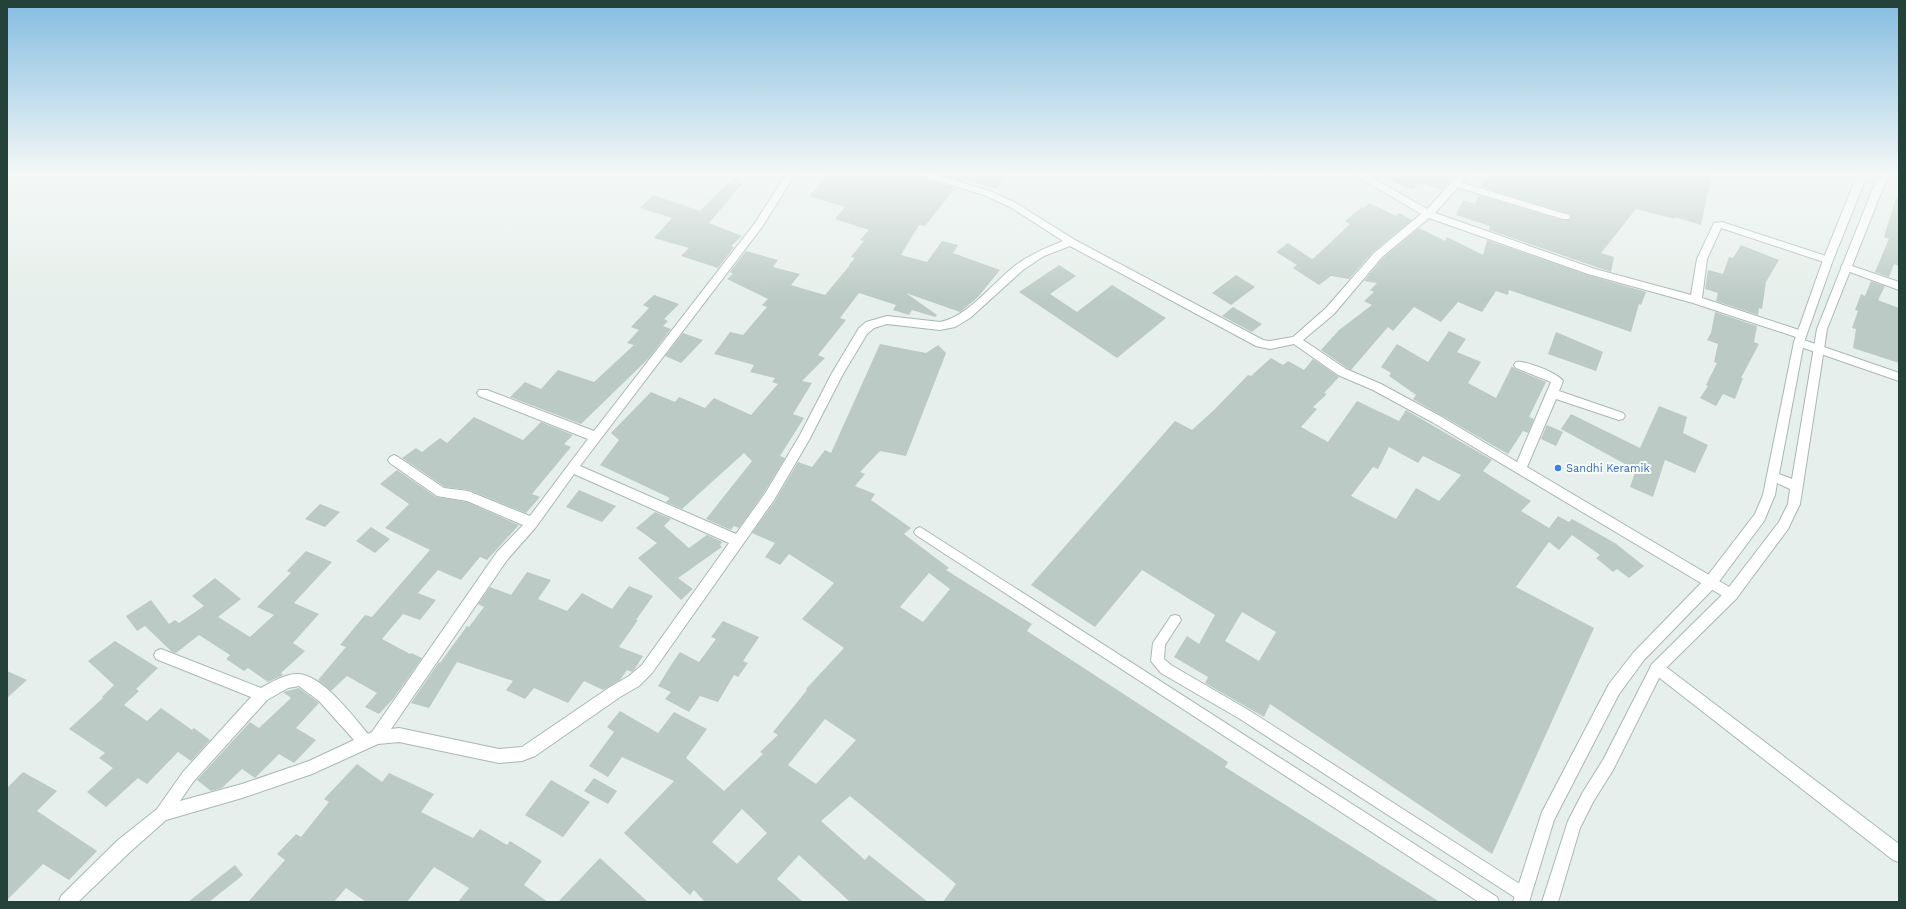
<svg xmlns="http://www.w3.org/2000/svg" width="1906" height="909" viewBox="0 0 1906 909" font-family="'Work Sans',sans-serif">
<rect width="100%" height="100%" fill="#e6efeb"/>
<g fill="#bbcac4" fill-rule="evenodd">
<path d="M 829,173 L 916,173 L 918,176 L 955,188 L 925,226 L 919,225 L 901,255 L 927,262 L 942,241 L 958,245 L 953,253 L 1000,270 L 978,297 L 960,312 L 906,293 L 937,315 L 935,317 L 912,310 L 909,315 L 893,310 L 896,305 L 859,293 L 840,318 L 846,320 L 818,355 L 825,358 L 802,381 L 812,383 L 793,414 L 804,418 L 780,456 L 785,458 L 765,491 L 739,528 L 734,526 L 731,530 L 706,519 L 752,461 L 744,453 L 682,509 L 666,502 L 670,498 L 600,465 L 619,440 L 611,433 L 651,392 L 675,402 L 679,397 L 705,408 L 714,398 L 751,415 L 778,384 L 772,382 L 775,378 L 750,372 L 754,365 L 714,354 L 730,332 L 743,335 L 767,307 L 762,305 L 768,299 L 727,279 L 733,274 L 730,272 L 746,251 L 778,260 L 773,267 L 800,274 L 791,285 L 825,295 L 850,265 L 849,265 L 855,258 L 851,257 L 864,241 L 860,240 L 869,230 L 835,219 L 845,207 L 809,196 Z"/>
<path d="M 934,173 L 1009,173 L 997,189 L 962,179 L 960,181 Z"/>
<path d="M 1376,173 L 1457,173 L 1442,190 L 1419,182 L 1414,189 L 1409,189 Z"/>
<path d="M 1493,173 L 1501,173 L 1516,177 L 1517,173 L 1712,173 L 1701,225 L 1675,217 L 1675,219 L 1636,209 L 1601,253 L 1614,257 L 1611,272 L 1489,230 L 1490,226 L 1456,215 L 1463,200 L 1475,204 L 1478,195 L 1563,220 L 1570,220 L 1571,216 L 1569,214 L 1481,187 L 1485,178 L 1490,180 Z"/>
<path d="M 735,176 L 743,183 L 709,223 L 742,236 L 731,246 L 734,247 L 718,268 L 681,256 L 689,248 L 654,238 L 672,218 L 640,208 L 653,195 L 700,211 Z"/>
<path d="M 1896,198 L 1899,199 L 1899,266 L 1894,264 L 1889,277 L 1875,272 L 1889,239 L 1884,237 Z"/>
<path d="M 1369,203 L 1396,216 L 1399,213 L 1412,220 L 1373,252 L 1349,279 L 1331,276 L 1319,285 L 1293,268 L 1297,265 L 1276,252 L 1288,243 L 1312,259 L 1314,258 L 1350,224 L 1345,221 L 1362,207 L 1364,208 Z"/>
<path d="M 1419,228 L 1445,241 L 1447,237 L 1483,255 L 1487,240 L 1588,275 L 1646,292 L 1641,305 L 1639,304 L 1631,332 L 1509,290 L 1508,295 L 1496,291 L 1482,312 L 1458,302 L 1441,322 L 1414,307 L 1393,331 L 1388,327 L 1351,370 L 1347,368 L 1321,350 L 1339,330 L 1372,305 L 1364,301 L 1374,292 L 1370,290 L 1377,283 L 1364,281 L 1383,258 Z"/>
<path d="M 1741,245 L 1779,260 L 1766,282 L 1762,309 L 1759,308 L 1758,315 L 1716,301 L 1718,293 L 1705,289 L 1708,270 L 1723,274 L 1729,257 L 1733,258 Z"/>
<path d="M 1059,265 L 1076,276 L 1050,294 L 1077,312 L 1112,285 L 1166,318 L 1117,358 L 1019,292 Z"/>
<path d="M 1236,275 L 1255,287 L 1231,305 L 1212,293 Z"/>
<path d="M 1871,281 L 1885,286 L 1878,300 L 1899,308 L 1899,363 L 1853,348 L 1856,329 L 1852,328 L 1858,311 L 1855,310 L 1861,294 L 1865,296 Z"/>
<path d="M 654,295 L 679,304 L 664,319 L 668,321 L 663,326 L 671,329 L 649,358 L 581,424 L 510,397 L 525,382 L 541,389 L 558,370 L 594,382 L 634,345 L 627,343 L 639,330 L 631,327 L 649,308 L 643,305 Z"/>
<path d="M 1233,307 L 1262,324 L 1252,332 L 1222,316 Z"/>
<path d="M 1715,312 L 1757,326 L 1754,342 L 1759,344 L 1741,378 L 1743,378 L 1735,399 L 1723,394 L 1716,406 L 1700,398 L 1708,386 L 1706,385 L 1717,363 L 1714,362 L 1718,344 L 1707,340 L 1711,333 Z"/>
<path d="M 1449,331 L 1466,339 L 1457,352 L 1481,362 L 1468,383 L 1496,398 L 1512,366 L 1515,369 L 1546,382 L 1529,417 L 1534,419 L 1528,433 L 1523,431 L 1508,454 L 1413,399 L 1416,395 L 1389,376 L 1391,373 L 1381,367 L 1397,344 L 1428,362 Z"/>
<path d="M 1556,332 L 1603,352 L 1596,371 L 1548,354 Z"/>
<path d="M 683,333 L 703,340 L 681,363 L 665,356 Z"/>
<path d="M 880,344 L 926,353 L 938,345 L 946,353 L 906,456 L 880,451 L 860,472 L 865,474 L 855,486 L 875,494 L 871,500 L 911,528 L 904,534 L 949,568 L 946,570 L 1032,624 L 1027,631 L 1228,762 L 1225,767 L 1440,902 L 943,902 L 956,884 L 850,796 L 821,821 L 865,860 L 869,855 L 928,902 L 850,902 L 799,855 L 777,879 L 803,902 L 705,902 L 694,890 L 690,895 L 624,833 L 674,781 L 622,757 L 608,777 L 589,766 L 614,732 L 607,727 L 620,711 L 658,733 L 674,712 L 707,729 L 686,758 L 724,791 L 763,754 L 760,752 L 778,735 L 773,732 L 807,690 L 806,689 L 844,648 L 802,619 L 834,583 L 789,554 L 780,565 L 765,557 L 775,543 L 752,533 L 775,501 L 798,462 L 812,467 L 825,450 L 831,453 ZM 929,573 L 950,589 L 923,622 L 900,607 ZM 825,719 L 856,740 L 816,784 L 788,765 ZM 742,809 L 767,833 L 737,864 L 712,842 Z"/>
<path d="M 1271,358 L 1283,365 L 1288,361 L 1304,370 L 1313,359 L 1339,377 L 1324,393 L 1327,394 L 1313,407 L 1317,409 L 1301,427 L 1328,442 L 1357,401 L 1399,421 L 1406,410 L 1492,460 L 1483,471 L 1531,501 L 1521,511 L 1549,528 L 1558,516 L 1569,522 L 1572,519 L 1615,543 L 1644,566 L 1629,578 L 1617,569 L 1613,572 L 1596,558 L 1600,555 L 1572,535 L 1559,550 L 1549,542 L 1516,587 L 1594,628 L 1492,854 L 1270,704 L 1264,717 L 1205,683 L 1208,677 L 1174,657 L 1187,636 L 1199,644 L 1215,615 L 1142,570 L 1095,627 L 1031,585 L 1175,421 L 1192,430 L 1214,410 L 1248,375 L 1251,376 ZM 1389,447 L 1418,463 L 1423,456 L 1461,475 L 1439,501 L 1416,488 L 1396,519 L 1351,496 L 1373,467 L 1378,469 ZM 1242,612 L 1276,632 L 1259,661 L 1225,641 Z"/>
<path d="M 1659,406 L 1687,417 L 1683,433 L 1708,445 L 1695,473 L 1665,460 L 1653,497 L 1630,487 L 1636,470 L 1561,429 L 1571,414 L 1640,448 Z"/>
<path d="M 474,417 L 523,440 L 541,422 L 573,435 L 564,444 L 571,447 L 532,494 L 540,497 L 526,513 L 469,490 L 445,487 L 402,458 L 416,448 L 422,452 L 440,438 L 447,443 Z"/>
<path d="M 1547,425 L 1563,432 L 1556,446 L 1541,439 Z"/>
<path d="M 397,470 L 436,497 L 467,502 L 519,525 L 487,560 L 480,557 L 461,580 L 438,570 L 418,593 L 436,600 L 420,620 L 403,614 L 382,639 L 410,654 L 411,653 L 422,658 L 393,699 L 379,714 L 365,707 L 377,693 L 347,676 L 331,691 L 318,680 L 346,647 L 340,645 L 365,615 L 372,617 L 430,550 L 385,528 L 409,504 L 380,484 Z"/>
<path d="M 579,490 L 616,506 L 602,522 L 566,507 Z"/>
<path d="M 320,504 L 340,512 L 325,527 L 305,519 Z"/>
<path d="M 655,512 L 671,519 L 664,526 L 689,548 L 707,535 L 722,542 L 720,545 L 722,547 L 678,578 L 693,589 L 681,600 L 638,558 L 657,543 L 636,528 Z"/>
<path d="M 371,527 L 390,539 L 375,553 L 356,541 Z"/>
<path d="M 306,551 L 332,562 L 294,603 L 319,614 L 293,643 L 305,651 L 281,673 L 283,675 L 268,682 L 248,668 L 244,671 L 226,659 L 230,655 L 199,635 L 176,653 L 172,652 L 145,626 L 137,631 L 126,616 L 151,600 L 169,624 L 175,620 L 179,623 L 204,606 L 192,596 L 215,578 L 241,599 L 218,617 L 250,637 L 274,615 L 257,607 L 291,573 L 287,571 Z"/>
<path d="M 527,572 L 551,580 L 538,599 L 567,611 L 582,593 L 612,609 L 629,586 L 653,596 L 636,620 L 638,620 L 619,647 L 643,656 L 634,670 L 632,672 L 627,670 L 620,680 L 603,690 L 584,681 L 568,703 L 534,688 L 525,699 L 506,690 L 513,681 L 457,662 L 429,708 L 411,703 L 439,662 L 440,663 L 467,626 L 469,627 L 484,607 L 478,604 L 490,587 L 511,595 Z"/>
<path d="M 723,621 L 759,637 L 743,661 L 748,663 L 738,677 L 734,675 L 718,702 L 700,696 L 689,712 L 665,699 L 671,692 L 658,686 L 673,662 L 680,652 L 699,662 L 716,639 L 711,637 Z"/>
<path d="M 115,641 L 158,668 L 136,689 L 139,691 L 124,705 L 147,721 L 161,708 L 192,730 L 194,728 L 210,740 L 191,761 L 178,752 L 147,784 L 138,778 L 106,807 L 87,792 L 113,768 L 99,758 L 105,753 L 69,729 L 103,698 L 102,697 L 114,685 L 88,661 Z"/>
<path d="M 7,671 L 27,680 L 7,698 Z"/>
<path d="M 299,688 L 319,703 L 296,728 L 316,740 L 294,763 L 279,754 L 255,778 L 242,769 L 222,788 L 211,791 L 197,780 L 250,722 L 259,728 L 291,698 L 283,692 Z"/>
<path d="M 357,764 L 382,782 L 389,773 L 434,794 L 421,812 L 473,838 L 480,829 L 507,845 L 510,841 L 542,861 L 524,885 L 548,902 L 458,902 L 469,888 L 434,867 L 407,902 L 366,902 L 346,888 L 334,902 L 248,902 L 285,860 L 277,854 L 296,834 L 301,837 L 329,802 L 324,799 Z"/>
<path d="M 23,772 L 57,791 L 37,811 L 97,851 L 69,880 L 43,864 L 7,900 L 7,788 Z"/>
<path d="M 594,778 L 617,791 L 608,804 L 584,791 Z"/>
<path d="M 551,780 L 590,802 L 563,837 L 525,815 Z"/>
<path d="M 600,858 L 648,902 L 558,902 Z"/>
<path d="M 235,865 L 243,875 L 209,902 L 188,902 Z"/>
</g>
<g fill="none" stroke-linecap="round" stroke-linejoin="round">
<defs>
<g id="service">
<path d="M 1456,181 L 1569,215 L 1570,217 L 1569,219 L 1563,219 L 1453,186 L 1453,182 Z"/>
<path d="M 920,527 L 1497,897 L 1499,902 L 1479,902 L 916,535 L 914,532 L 916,529 Z"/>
<path d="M 1175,615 L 1179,616 L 1181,620 L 1165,645 L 1164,659 L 1171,665 L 1250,711 L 1529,890 L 1531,895 L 1529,900 L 1525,902 L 1519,900 L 1240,719 L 1161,673 L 1151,661 L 1153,643 L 1171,616 Z"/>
</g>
<g id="minor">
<path d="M 787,173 L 796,173 L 762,227 L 580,466 L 736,534 L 766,492 L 800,435 L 832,373 L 859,328 L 866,322 L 887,316 L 940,322 C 968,317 993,282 1016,265 C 1031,254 1046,248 1063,241 L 1010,207 L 984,195 L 918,175 L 917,173 L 930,173 L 990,191 L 1016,203 L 1075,240 L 1263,340 L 1270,341 L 1293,337 L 1326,308 L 1374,253 L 1421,214 L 1355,175 L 1354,173 L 1364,173 L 1427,209 L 1452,182 L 1459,173 L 1467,173 L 1459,186 L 1435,213 L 1595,269 L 1691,295 L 1697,259 L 1714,223 L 1722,222 L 1832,258 L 1833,260 L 1828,263 L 1824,262 L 1721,228 L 1707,259 L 1702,298 L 1805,332 L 1806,335 L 1801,339 L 1899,373 L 1899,381 L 1795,345 L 1794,342 L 1799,338 L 1693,303 L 1588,274 L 1429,218 L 1382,257 L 1334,314 L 1303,340 L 1346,369 L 1381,384 L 1440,416 L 1517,462 L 1551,382 L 1516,368 L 1514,365 L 1516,362 C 1524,360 1558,373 1563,381 L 1559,391 L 1623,413 L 1625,416 L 1623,419 L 1619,420 L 1556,399 L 1527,467 L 1736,591 L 1738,595 L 1736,599 L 1731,601 L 1432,422 L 1373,390 L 1338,375 L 1294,344 L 1270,349 L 1256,346 L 1070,246 L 1044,256 L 1023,270 L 970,318 L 955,327 L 940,330 L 887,324 L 874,328 L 867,334 L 843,374 L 809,440 L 774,500 L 652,673 L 639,686 L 620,697 L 535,756 L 522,761 L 499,763 L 399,742 L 378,744 L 312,774 L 242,798 L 166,820 L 130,852 L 78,902 L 59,902 L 61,896 L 118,840 L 157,809 L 183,772 L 251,697 L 156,659 L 154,655 L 156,651 L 161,649 L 261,688 C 272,682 286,673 299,674 C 323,676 353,716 368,734 L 372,732 L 497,552 L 523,525 L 467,501 L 437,496 L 390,463 L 388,460 L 390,457 L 394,455 L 398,457 L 444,488 L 468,491 L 530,516 L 588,439 L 479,396 L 477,393 L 479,390 L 487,390 L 594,431 L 755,223 ZM 574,474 L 729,543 L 642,665 L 629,676 L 610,687 L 522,747 L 499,749 L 399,728 L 391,729 L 507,560 L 536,527 ZM 299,686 L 319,701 L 354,740 L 309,761 L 242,784 L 180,801 L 193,782 L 267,700 L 288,688 Z"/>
<path d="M 1846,264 L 1899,282 L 1899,290 L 1842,269 L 1841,267 L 1842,265 Z"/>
<path d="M 1657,662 L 1662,664 L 1899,844 L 1899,862 L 1893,860 L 1652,672 L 1650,668 L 1652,664 Z"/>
</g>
<path id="tertiary" d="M 1858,173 L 1868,173 L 1833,260 L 1804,342 L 1779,474 L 1792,479 L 1817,329 L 1879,173 L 1889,173 L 1827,329 L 1800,504 L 1788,529 L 1736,599 L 1662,672 L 1613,770 L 1593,802 L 1580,828 L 1558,902 L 1542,902 L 1568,821 L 1583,792 L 1603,760 L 1652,664 L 1726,591 L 1779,522 L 1788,504 L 1790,489 L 1777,483 L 1775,495 L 1764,521 L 1715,587 L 1644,660 L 1619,694 L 1554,820 L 1529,902 L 1513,902 L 1542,812 L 1609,684 L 1634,652 L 1705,579 L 1755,514 L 1763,495 L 1794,342 L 1823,260 Z"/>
</defs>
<use href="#service" stroke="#a8b8b2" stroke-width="2"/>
<use href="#minor" stroke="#a8b8b2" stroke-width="2"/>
<use href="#tertiary" stroke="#a8b8b2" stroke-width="2"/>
<use href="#service" fill="#fff" fill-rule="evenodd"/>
<use href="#minor" fill="#fff" fill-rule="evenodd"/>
<use href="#tertiary" fill="#fff" fill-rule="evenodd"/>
</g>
<linearGradient id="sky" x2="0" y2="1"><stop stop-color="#84bce0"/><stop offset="0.58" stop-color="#f4f8f6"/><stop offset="1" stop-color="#f4f8f6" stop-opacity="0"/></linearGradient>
<rect width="1906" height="300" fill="url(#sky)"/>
<circle fill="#3f7fe0" stroke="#f7fbf9" stroke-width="1.5" cx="1558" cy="468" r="4"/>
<g text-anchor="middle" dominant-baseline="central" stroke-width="4" stroke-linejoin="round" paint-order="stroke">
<g font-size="11" fill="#366cbe" stroke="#f7fbf9" text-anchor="start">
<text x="1566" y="468">Sandhi Keramik</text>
</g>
</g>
<rect width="1906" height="909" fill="none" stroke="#24423a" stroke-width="16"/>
</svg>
